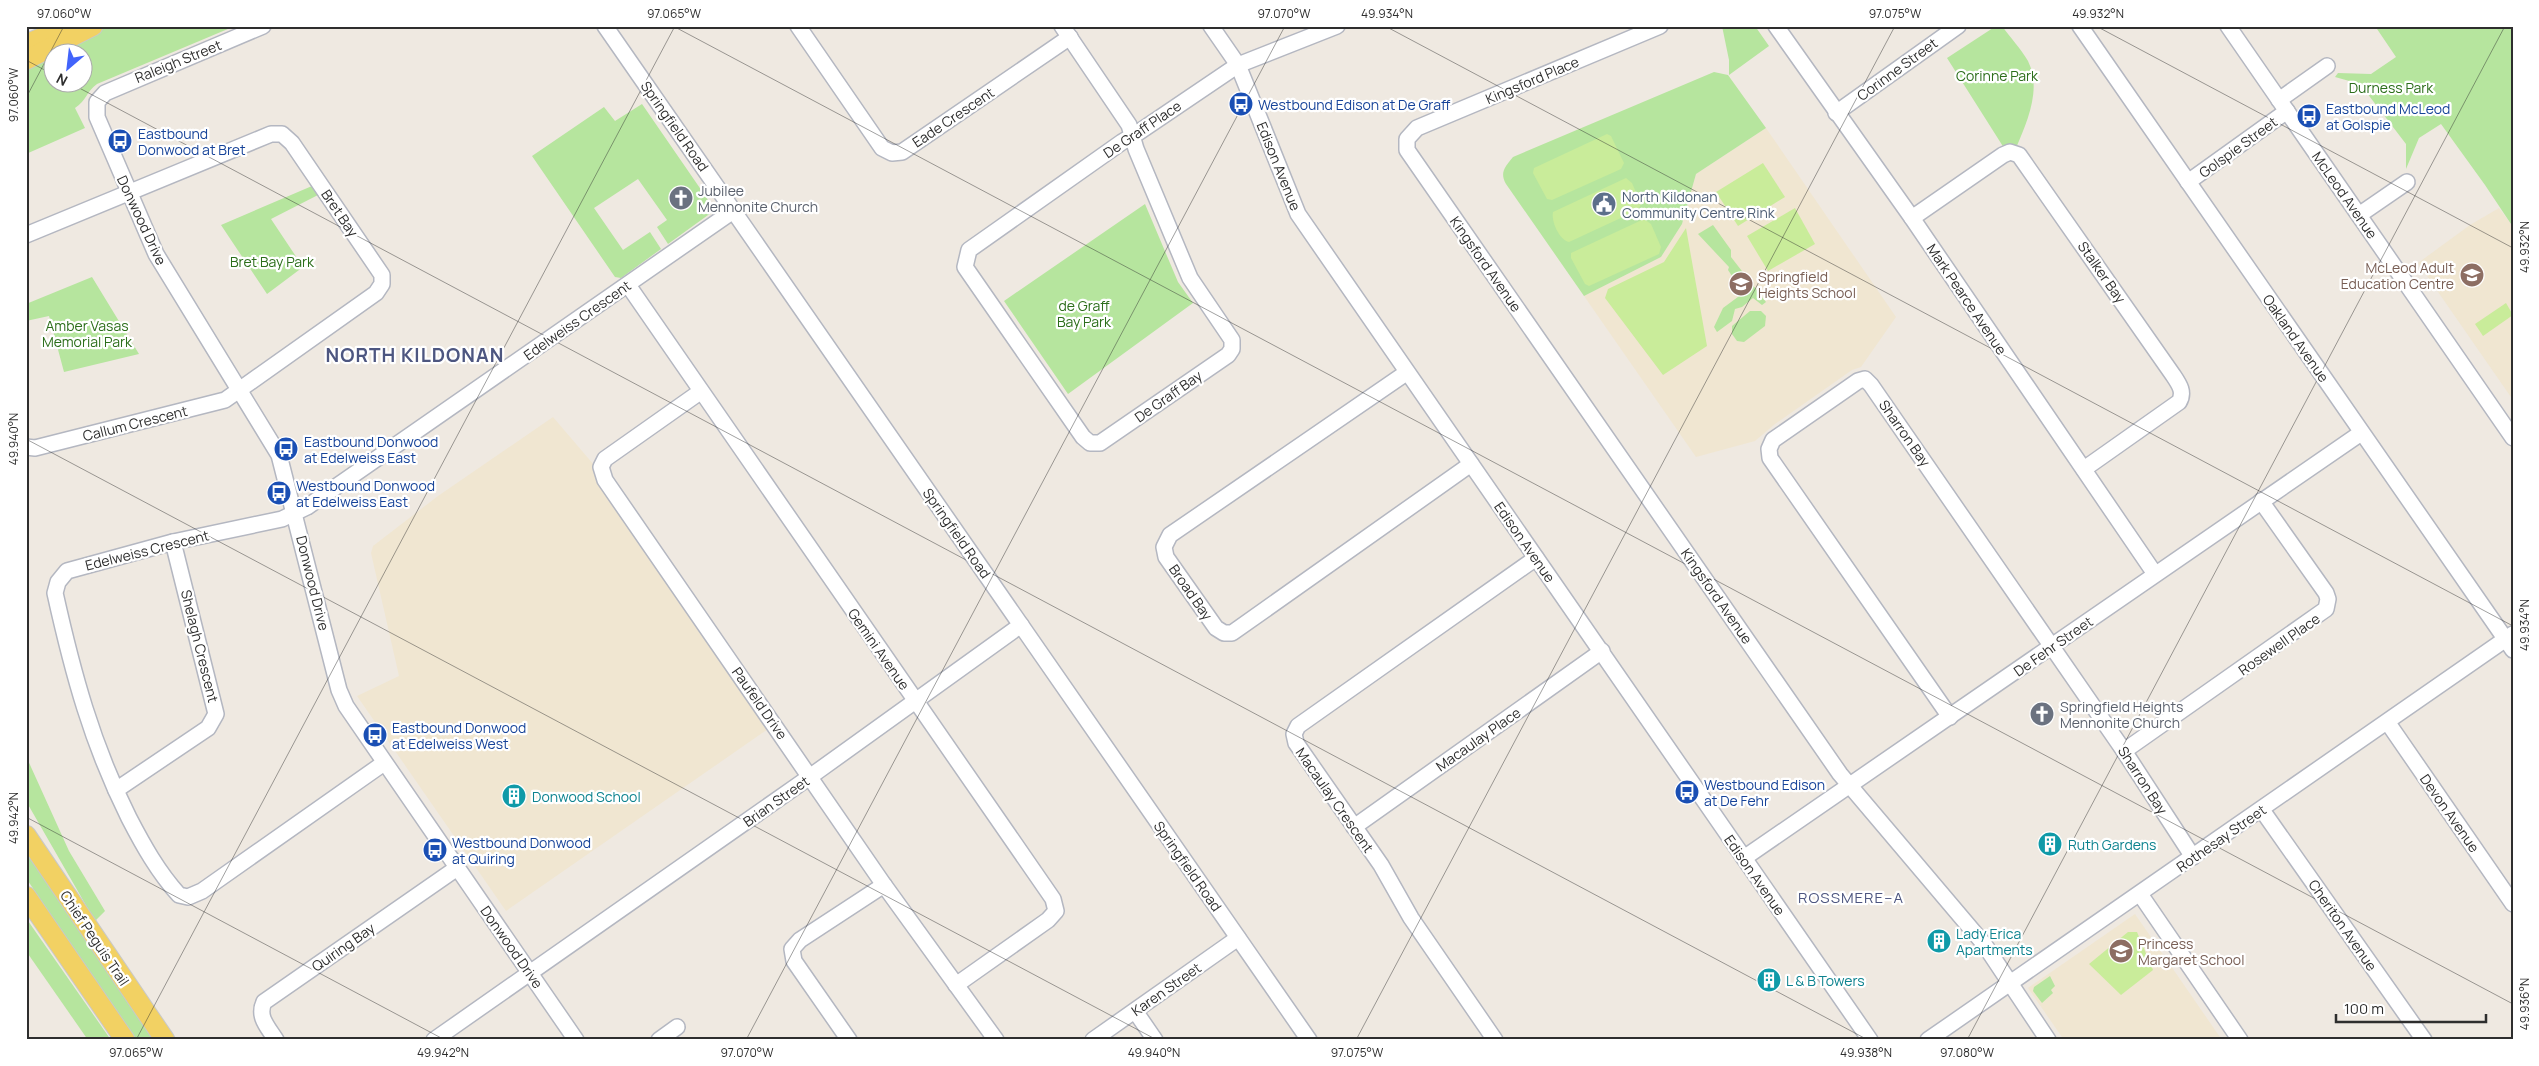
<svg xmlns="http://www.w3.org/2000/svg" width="2539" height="1066" viewBox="0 0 2539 1066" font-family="Manrope,sans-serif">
<rect width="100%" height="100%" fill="#efe9e1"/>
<g fill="#f0e6d1">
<path d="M 1766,128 L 1896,317 L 1861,367 L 1852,370 L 1775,424 L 1755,441 L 1696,457 L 1584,296 L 1661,257 L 1682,224 L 1696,174 Z"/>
<path d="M 2499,208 L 2513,227 L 2513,400 L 2418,263 L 2470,225 Z"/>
<path d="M 553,417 L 594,465 L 596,481 L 768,729 L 506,911 L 357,696 L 399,676 L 371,553 L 373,546 L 438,496 Z"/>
<path d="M 2135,914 L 2222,1040 L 2064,1040 L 2028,988 Z"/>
</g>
<g fill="#b6e59e" fill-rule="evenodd">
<path d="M 100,26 L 235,26 L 97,84 C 86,92 87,100 75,108 L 85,128 L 26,154 L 26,64 ZM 52,52 L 82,52 L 82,82 L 52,82 Z"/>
<path d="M 1722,26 L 1755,26 L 1769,46 L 1729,75 L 1729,60 Z"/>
<path d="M 1996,26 L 2002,26 C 2010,37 2021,49 2028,61 C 2042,89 2027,122 2016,148 L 2004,148 L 1947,58 Z"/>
<path d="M 2375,26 L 2513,26 L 2513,227 L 2485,185 L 2441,124 L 2419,138 L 2406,169 L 2406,144 L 2360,84 L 2335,77 L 2338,73 L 2371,74 L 2396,57 Z"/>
<path d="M 1714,72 L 1728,75 L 1766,128 L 1696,174 L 1682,224 L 1661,257 L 1584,296 L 1506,184 C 1499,172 1506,166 1513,157 Z"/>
<path d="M 642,104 L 715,210 L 668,244 L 657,227 L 667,220 L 638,179 L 594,208 L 623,250 L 650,232 L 661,249 L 621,278 L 615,277 L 532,156 L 604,107 L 615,121 Z"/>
<path d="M 312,186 L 318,195 L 271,219 L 303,267 L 267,294 L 221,225 Z"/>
<path d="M 1145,204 L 1178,282 L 1193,303 L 1068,394 L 1004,301 Z"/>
<path d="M 1713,225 L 1731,250 L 1731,257 L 1766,302 L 1762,305 L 1753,298 L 1742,307 L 1735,309 L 1732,321 L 1717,332 L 1714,327 L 1723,308 L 1746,291 L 1736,277 L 1732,276 L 1728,270 L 1729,267 L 1698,234 Z"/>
<path d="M 92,277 L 139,354 L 64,372 L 49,316 L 26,321 L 26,304 Z"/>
<path d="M 1750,311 L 1761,311 L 1766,316 L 1765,326 L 1744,342 L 1737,341 L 1732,334 L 1732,326 Z"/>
<path d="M 26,756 L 69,851 L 105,911 L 95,921 L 26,801 Z"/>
<path d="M 26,852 L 154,1040 L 135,1040 L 26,878 Z"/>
<path d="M 26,918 L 111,1040 L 88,1040 L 26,951 Z"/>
<path d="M 2050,976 L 2055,986 L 2051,990 L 2053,993 L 2042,1003 L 2033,991 L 2034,987 Z"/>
</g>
<g fill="#c9ec9a">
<path d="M 1607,134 L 1611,136 L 1624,163 L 1621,169 L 1552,200 L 1547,199 L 1533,173 L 1534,168 Z"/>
<path d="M 1763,163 L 1785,197 L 1738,226 L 1716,192 Z"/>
<path d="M 1626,178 L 1632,183 L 1641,204 L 1638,210 L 1569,242 C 1559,240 1551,221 1553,212 Z"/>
<path d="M 1795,208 L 1815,244 L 1768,271 L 1747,236 Z"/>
<path d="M 1644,219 L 1651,224 L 1661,247 L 1659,254 L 1589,286 L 1585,284 L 1571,258 L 1571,253 Z"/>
<path d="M 1686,228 L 1707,346 L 1663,375 L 1605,298 L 1608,289 L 1664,262 Z"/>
<path d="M 2506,303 L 2513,315 L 2483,336 L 2475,324 Z"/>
<path d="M 2128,932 L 2137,932 L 2153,970 L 2121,995 L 2089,964 Z"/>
</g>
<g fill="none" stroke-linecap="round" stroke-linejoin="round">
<defs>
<g id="minor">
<path d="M 263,26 L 105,93 L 97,102 L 97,117 L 156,254 L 279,455 L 339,690 L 346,706 L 576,1040"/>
<path d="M 605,26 L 1309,1040"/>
<path d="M 798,26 L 882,148 L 892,153 L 902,152 L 1070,37"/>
<path d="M 1062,26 L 1129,125 L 1136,149 L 1190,278 L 1232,340 L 1232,349 L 1228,355 L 1100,443 L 1090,443 L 1083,437 L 965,267 L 969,250 L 1122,142 L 1139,132 L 1238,65 L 1337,26"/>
<path d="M 1211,26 L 1238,65 L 1298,214 L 1870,1040"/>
<path d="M 1660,26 L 1417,128 L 1407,139 L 1407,150 L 1840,774 L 1984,944 L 2048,1040"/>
<path d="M 1776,26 L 1912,218 L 2155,574"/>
<path d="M 2080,26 L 2513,650"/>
<path d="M 2228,26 L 2513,438"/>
<path d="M 2279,100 L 2327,66"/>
<path d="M 1836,113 L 1958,26"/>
<path d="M 2188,182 L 2287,111"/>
<path d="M 2359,215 L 2407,182"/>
<path d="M 1912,218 L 2003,155 L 2010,152 L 2019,155 L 2173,375 C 2179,384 2185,392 2179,402 L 2084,469"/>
<path d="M 26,235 L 271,134 L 282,134 L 292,143 L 382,275 L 382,284 L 376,293 L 225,400 L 35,448 L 26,447"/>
<path d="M 628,285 L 1053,899 L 1056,911 L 1048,920 L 956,985"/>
<path d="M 1406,373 L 1170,535 L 1164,547 L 1166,557 L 1216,628 L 1224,633 L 1232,633 L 1471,464"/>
<path d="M 700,392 L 605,459 L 601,467 L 605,480 L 884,885 L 996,1040"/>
<path d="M 1950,717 L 1770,458 L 1769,449 L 1773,440 L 1858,381 L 1865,379 L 1871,385 L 2124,751 L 2193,857"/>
<path d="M 2388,723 L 2513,904"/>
<path d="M 2124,751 L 2326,609 L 2328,599 L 2326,593 L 2261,501"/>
<path d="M 384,763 L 202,891 L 188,897 L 179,895 C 158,872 143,845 129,818 C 92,744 73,674 55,593 L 58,582 L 67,571 L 173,542 L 282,519 L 307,507 L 733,211"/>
<path d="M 116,790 L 208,728 L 216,714 L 173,542"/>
<path d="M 2262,810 L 2424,1040"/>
<path d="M 1354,827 L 1602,651"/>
<path d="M 1744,858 L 2361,433"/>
<path d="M 2140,894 L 2240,1040"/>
<path d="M 1135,1011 L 1155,1040"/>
<path d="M 276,1040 C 268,1027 257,1017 264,1002 L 457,868"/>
<path d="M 434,1040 L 811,776 L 1021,625"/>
<path d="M 659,1040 L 677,1027"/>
<path d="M 849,1040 L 794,961 L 792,949 L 800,940 L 884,885"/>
<path d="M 1093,1040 L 1238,938"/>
<path d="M 1495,1040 L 1411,918 L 1381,865 L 1296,743 L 1294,734 L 1298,726 L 1536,558"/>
<path d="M 1928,1040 L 2513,634"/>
</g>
<g id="major">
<path d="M 26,44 L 67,27"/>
<path d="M 26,60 L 93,26"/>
<path d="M 26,835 L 165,1040"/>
<path d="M 26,896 L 125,1040"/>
</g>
</defs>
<use href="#minor" stroke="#b4b7c1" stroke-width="18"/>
<use href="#major" stroke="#c9c9c9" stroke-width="21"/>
<use href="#minor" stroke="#fff" stroke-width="15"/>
<use href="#major" stroke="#f2d163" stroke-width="19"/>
</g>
<path fill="none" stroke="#2e2e2e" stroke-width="1" stroke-opacity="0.45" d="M 673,26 L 2513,1004M 1385,26 L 2513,626M 2096,26 L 2513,248M 26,60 L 52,74M 68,82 L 1868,1040M 26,98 L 64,26M 26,439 L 1157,1040M 26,817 L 445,1040M 136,1040 L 675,26M 746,1040 L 1285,26M 1356,1040 L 1895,26M 1967,1040 L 2505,26"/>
<defs>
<symbol id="bus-disc" viewBox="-11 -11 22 22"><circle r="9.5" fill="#1a4fb4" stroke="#fff"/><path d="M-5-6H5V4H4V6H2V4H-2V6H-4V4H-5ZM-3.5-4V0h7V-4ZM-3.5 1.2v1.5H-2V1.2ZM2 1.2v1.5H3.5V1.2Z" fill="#fff"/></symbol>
<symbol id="church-disc" viewBox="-11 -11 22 22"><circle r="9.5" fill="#6b7280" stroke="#fff"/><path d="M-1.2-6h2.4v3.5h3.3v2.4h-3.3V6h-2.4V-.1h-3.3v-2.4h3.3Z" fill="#fff"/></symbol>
<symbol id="civic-disc" viewBox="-11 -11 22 22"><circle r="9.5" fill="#5c6f8a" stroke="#fff"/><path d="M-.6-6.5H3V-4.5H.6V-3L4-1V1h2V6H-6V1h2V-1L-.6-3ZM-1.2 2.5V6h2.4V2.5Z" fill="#fff"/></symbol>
<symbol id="school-disc" viewBox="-11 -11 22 22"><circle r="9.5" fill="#8d6e63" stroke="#fff"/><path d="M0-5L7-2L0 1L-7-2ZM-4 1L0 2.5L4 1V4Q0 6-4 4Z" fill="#fff"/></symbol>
<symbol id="building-disc" viewBox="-11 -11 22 22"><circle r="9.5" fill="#0f9aa8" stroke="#fff"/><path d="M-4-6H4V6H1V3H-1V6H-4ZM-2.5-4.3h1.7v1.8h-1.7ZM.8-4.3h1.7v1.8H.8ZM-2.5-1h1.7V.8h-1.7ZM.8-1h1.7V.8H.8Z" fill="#fff"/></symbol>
</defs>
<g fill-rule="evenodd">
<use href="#bus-disc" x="1227" y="90" width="28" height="28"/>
<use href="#bus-disc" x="2295" y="102" width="28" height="28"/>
<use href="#bus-disc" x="106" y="127" width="28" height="28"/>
<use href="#church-disc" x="667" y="184" width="28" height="28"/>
<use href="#civic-disc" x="1590" y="190" width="28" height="28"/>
<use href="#school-disc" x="2458" y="261" width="28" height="28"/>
<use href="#school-disc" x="1727" y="270" width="28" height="28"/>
<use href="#bus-disc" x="272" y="435" width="28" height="28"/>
<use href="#bus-disc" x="265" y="479" width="28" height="28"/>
<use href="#church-disc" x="2028" y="700" width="28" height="28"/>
<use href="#bus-disc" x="361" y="721" width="28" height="28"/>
<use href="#bus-disc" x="1673" y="778" width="28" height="28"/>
<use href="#building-disc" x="500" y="782" width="28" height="28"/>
<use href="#building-disc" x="2036" y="830" width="28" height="28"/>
<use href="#bus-disc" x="421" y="836" width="28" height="28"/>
<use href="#building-disc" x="1925" y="927" width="28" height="28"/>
<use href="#school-disc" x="2107" y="937" width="28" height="28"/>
<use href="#building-disc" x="1755" y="966" width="28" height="28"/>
</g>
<g text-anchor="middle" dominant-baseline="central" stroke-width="4.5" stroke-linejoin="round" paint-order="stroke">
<g font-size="14" fill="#2e2e2e" stroke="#fff">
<text transform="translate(178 61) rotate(-22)">Raleigh Street</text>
<text transform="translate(1897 69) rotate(-36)">Corinne Street</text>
<text transform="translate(1532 80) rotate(-23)">Kingsford Place</text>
<text transform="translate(953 117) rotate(-34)">Eade Crescent</text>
<text transform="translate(675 126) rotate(55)">Springfield Road</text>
<text transform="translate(1142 129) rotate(-34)">De Graff Place</text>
<text transform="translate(2238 147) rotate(-36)">Golspie Street</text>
<text transform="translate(1279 166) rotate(68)">Edison Avenue</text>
<text transform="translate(2345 195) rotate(55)">McLeod Avenue</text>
<text transform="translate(340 213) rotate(56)">Bret Bay</text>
<text transform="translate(142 220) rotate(65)">Donwood Drive</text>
<text transform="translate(1486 264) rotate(55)">Kingsford Avenue</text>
<text transform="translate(2102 272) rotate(55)">Stalker Bay</text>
<text transform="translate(1967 299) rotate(56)">Mark Pearce Avenue</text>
<text transform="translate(577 320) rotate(-35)">Edelweiss Crescent</text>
<text transform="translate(2296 338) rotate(55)">Oakland Avenue</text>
<text transform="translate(1168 396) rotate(-35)">De Graff Bay</text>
<text transform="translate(135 423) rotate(-14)">Callum Crescent</text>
<text transform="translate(1905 433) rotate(55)">Sharron Bay</text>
<text transform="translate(957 533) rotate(55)">Springfield Road</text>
<text transform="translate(1525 542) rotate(55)">Edison Avenue</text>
<text transform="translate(147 550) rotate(-14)">Edelweiss Crescent</text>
<text transform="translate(313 583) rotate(76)">Donwood Drive</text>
<text transform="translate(1191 592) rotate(55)">Broad Bay</text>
<text transform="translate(1717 596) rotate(55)">Kingsford Avenue</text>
<text transform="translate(2279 644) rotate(-35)">Rosewell Place</text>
<text transform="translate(200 646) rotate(76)">Shelagh Crescent</text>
<text transform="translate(2053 646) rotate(-35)">De Fehr Street</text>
<text transform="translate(879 649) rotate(55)">Gemini Avenue</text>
<text transform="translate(760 703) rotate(55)">Paufeld Drive</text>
<text transform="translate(1478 739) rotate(-35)">Macaulay Place</text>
<text transform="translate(2143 780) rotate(57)">Sharron Bay</text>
<text transform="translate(1335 800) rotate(55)">Macaulay Crescent</text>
<text transform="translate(776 801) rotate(-35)">Brian Street</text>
<text transform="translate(2450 813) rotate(55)">Devon Avenue</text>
<text transform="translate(2221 838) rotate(-35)">Rothesay Street</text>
<text transform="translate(1188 866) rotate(55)">Springfield Road</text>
<text transform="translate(1755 875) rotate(55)">Edison Avenue</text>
<text transform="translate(2343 925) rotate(55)">Cheriton Avenue</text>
<text transform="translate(95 938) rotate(56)">Chief Peguis Trail</text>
<text transform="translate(343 947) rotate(-35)">Quiring Bay</text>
<text transform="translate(512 947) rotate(55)">Donwood Drive</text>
<text transform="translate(1166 989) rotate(-35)">Karen Street</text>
</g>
<g font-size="14" fill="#2c6e1b" stroke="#fff">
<text x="1997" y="75">Corinne Park</text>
<text x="2391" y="87">Durness Park</text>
<text x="272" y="261">Bret Bay Park</text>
<text x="1084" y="305">de Graff<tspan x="1084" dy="16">Bay Park</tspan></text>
<text x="87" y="325">Amber Vasas<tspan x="87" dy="16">Memorial Park</tspan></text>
</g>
<g font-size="14" fill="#164399" stroke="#fff" text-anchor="start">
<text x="1258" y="104">Westbound Edison at De Graff</text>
<text x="2326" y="108">Eastbound McLeod<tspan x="2326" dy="16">at Golspie</tspan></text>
<text x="138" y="133">Eastbound<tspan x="138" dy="16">Donwood at Bret</tspan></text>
<text x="304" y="441">Eastbound Donwood<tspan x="304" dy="16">at Edelweiss East</tspan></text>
<text x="296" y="485">Westbound Donwood<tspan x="296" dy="16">at Edelweiss East</tspan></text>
<text x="392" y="727">Eastbound Donwood<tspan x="392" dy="16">at Edelweiss West</tspan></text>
<text x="1704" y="784">Westbound Edison<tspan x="1704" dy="16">at De Fehr</tspan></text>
<text x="452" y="842">Westbound Donwood<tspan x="452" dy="16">at Quiring</tspan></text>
</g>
<g font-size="14" fill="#5b616d" stroke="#fff" text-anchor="start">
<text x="698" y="190">Jubilee<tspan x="698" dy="16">Mennonite Church</tspan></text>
<text x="2060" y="706">Springfield Heights<tspan x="2060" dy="16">Mennonite Church</tspan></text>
</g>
<g font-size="14" fill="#4e5e75" stroke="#fff" text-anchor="start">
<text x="1622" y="196">North Kildonan<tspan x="1622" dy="16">Community Centre Rink</tspan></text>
</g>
<g font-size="14" fill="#785e54" stroke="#fff" text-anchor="start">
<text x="2454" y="267" text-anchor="end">McLeod Adult<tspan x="2454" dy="16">Education Centre</tspan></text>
<text x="1758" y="276">Springfield<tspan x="1758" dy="16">Heights School</tspan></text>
<text x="2138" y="943">Princess<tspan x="2138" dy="16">Margaret School</tspan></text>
</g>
<g font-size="14" fill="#0d838f" stroke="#fff" text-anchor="start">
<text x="532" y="796">Donwood School</text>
<text x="2068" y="844">Ruth Gardens</text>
<text x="1956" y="933">Lady Erica<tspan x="1956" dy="16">Apartments</tspan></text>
<text x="1786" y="980">L &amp; B Towers</text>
</g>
<g font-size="15" letter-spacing="1" fill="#4d5680" stroke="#fff">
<text x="1851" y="897">ROSSMERE–A</text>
</g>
<g font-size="19" font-weight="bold" letter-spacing="1" fill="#4d5680" stroke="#fff">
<text x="415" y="355">NORTH KILDONAN</text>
</g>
</g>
<rect width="2539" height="1066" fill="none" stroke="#ffffff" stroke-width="55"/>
<g transform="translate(68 68) rotate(208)"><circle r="24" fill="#ffffff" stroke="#ababab"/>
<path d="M0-4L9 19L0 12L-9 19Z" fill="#4264fb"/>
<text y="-8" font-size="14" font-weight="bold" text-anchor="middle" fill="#2e2e2e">N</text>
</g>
<path d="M2336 1014v8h150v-8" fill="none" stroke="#2e2e2e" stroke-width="2.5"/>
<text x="2344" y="1014" font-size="15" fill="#2e2e2e" stroke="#ffffff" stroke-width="4" paint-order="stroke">100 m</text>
<rect x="28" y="28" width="2484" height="1010" fill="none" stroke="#2e2e2e" stroke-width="2"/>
<g font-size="12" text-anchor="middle" fill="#2e2e2e">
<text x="64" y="18">97.060°W</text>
<text x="674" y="18">97.065°W</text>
<text x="1284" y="18">97.070°W</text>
<text x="1387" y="18">49.934°N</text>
<text x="1895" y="18">97.075°W</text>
<text x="2098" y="18">49.932°N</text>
<text transform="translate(14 95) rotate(-90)" y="4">97.060°W</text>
<text transform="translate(2525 247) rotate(-90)" y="4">49.932°N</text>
<text transform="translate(14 439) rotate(-90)" y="4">49.940°N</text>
<text transform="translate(2525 625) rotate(-90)" y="4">49.934°N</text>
<text transform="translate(14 818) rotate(-90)" y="4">49.942°N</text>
<text transform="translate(2525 1004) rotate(-90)" y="4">49.936°N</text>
<text x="136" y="1057">97.065°W</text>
<text x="443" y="1057">49.942°N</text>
<text x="747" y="1057">97.070°W</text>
<text x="1154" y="1057">49.940°N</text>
<text x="1357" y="1057">97.075°W</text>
<text x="1866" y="1057">49.938°N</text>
<text x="1967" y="1057">97.080°W</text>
</g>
</svg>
